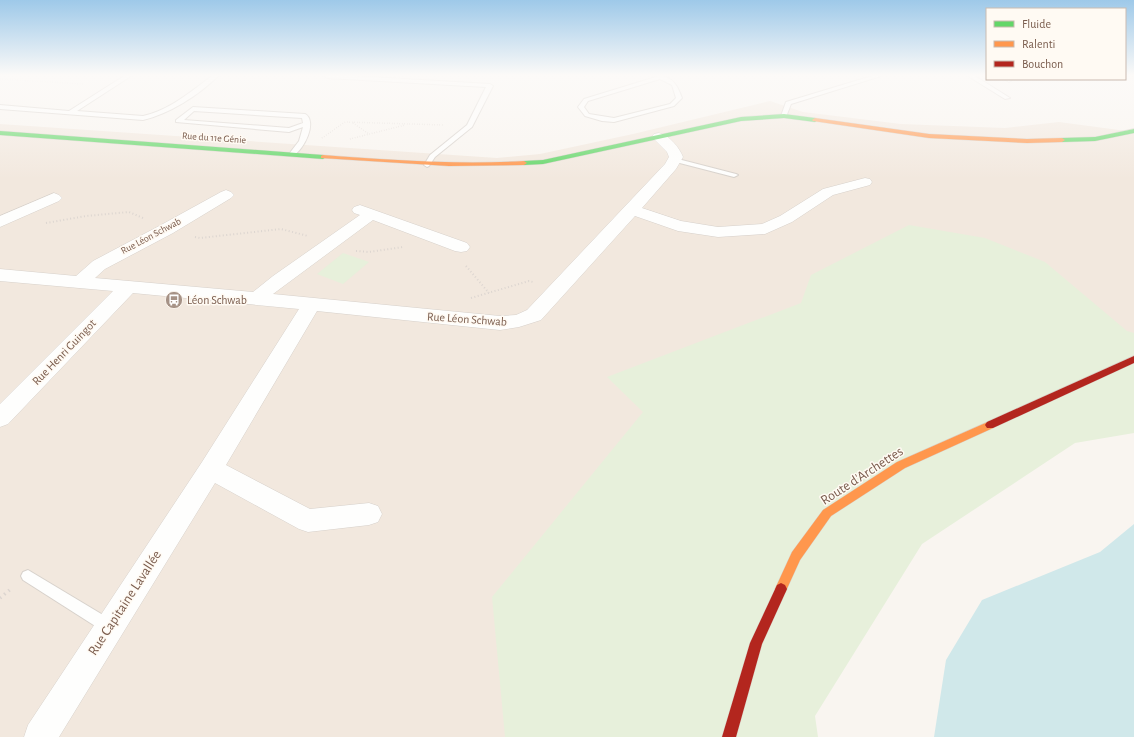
<svg xmlns="http://www.w3.org/2000/svg" width="1134" height="737" viewBox="0 0 1134 737" font-family="'Alegreya Sans',sans-serif">
<rect width="100%" height="100%" fill="#f9f5f0"/>
<path fill="#f2e8de" d="M 770,101 L 803,112 L 901,124 L 1005,128 L 1059,122 L 1134,132 L 1134,414 L 616,507 L 705,737 L 0,737 L 0,124 L 497,158 L 540,154 L 633,134 Z"/>
<g fill="#e7f0db">
<path d="M 909,225 L 985,238 L 1045,262 L 1127,331 L 1134,333 L 1134,433 L 1075,443 L 922,544 L 815,716 L 818,737 L 505,737 L 492,597 L 643,412 L 607,377 L 801,303 L 811,275 Z"/>
<path d="M 343,253 L 369,262 L 343,284 L 317,274 Z"/>
</g>
<path fill="#d0e8ea" d="M 1134,524 L 1134,737 L 934,737 L 946,660 L 982,600 L 1100,552 Z"/>
<g fill="none" stroke-linecap="round" stroke-linejoin="round">
<defs>
<g id="lane">
<path d="M 124,76 L 131,76 L 77,111 L 143,116 C 170,110 190,92 212,76 L 218,76 C 199,95 169,114 143,120 L 0,109 L 0,105 L 69,111 Z"/>
<path d="M 324,76 L 353,76 L 490,84 L 493,86 L 472,127 L 435,157 L 429,166 L 427,167 L 424,165 L 430,155 L 467,125 L 486,87 L 327,78 Z"/>
<path d="M 659,76 C 673,76 678,87 682,98 L 674,106 L 614,122 L 602,121 L 585,116 L 578,107 L 584,99 ZM 660,79 L 672,85 L 676,98 L 670,104 L 614,118 L 589,114 L 584,107 L 588,101 Z"/>
<path d="M 872,76 L 881,76 L 791,104 L 786,117 L 781,116 L 786,102 Z"/>
<path d="M 968,76 L 975,76 L 1010,98 L 1005,99 Z"/>
<path d="M 1004,79 L 1011,79 L 1012,80 L 1009,82 Z"/>
<path d="M 193,107 L 305,114 C 318,121 304,151 292,156 L 289,154 L 299,141 L 303,127 L 289,132 L 176,122 L 176,120 ZM 194,111 L 302,118 L 303,123 L 289,128 L 184,120 Z"/>
<path d="M 674,158 L 736,174 L 738,175 L 734,177 L 672,161 L 672,159 Z"/>
<path d="M 28,570 L 113,621 L 115,626 L 113,631 L 108,633 L 103,631 L 23,580 L 21,576 L 23,572 Z"/>
</g>
<g id="street">
<path d="M 659,133 C 670,136 679,147 683,157 L 676,169 L 642,208 L 681,221 L 718,227 L 762,224 L 780,216 L 823,189 L 865,178 L 870,179 L 872,182 L 870,185 L 833,195 L 792,222 L 765,234 L 718,237 L 678,231 L 635,216 L 541,320 L 519,327 L 500,330 L 317,311 L 226,465 L 310,509 L 369,503 L 378,506 L 382,514 L 378,522 L 369,525 L 308,532 L 299,529 L 215,483 L 59,737 L 24,737 L 28,725 L 202,462 L 299,309 L 133,293 L 8,424 L 0,427 L 0,404 L 113,291 L 0,281 L 0,269 L 76,276 L 93,261 L 161,225 L 221,192 L 226,190 L 231,192 L 234,195 L 231,198 L 173,233 L 105,269 L 95,278 L 253,292 L 273,276 L 360,215 L 354,213 L 352,210 L 354,207 L 360,205 L 467,243 L 470,247 L 467,251 L 461,252 L 455,251 L 373,220 L 273,294 L 500,316 L 516,315 L 527,310 L 665,164 L 669,157 L 667,152 L 652,137 L 654,134 Z"/>
<path d="M 54,193 L 59,195 L 62,198 L 59,201 L 0,227 L 0,216 Z"/>
</g>
<g id="fast">
<path d="M 784,114 L 815,118 L 818,120 L 815,122 L 784,118 L 741,121 L 543,164 L 524,165 L 521,163 L 524,161 L 543,160 L 741,117 Z"/>
<path d="M 1134,129 L 1134,133 L 1095,141 L 1062,142 L 1059,140 L 1062,138 L 1095,137 Z"/>
<path d="M 0,131 L 323,155 L 326,157 L 323,159 L 0,135 Z"/>
</g>
<g id="slow">
<path d="M 815,118 L 929,134 L 1027,139 L 1062,138 L 1065,140 L 1062,142 L 1027,143 L 929,138 L 813,121 L 812,120 Z"/>
<path d="M 323,155 C 390,160 457,165 524,161 L 527,163 L 524,165 L 449,166 L 321,158 L 321,156 Z"/>
<path d="M 990,421 L 993,422 L 995,425 L 993,428 L 905,468 L 831,516 L 800,560 L 785,593 L 781,595 L 777,593 L 775,589 L 792,552 L 823,510 L 897,462 Z"/>
</g>
<g id="jam">
<path d="M 1134,356 L 1134,363 L 993,428 L 987,428 L 985,425 L 987,422 Z"/>
<path d="M 781,583 L 785,585 L 787,589 L 762,644 L 736,737 L 722,737 L 750,643 L 777,585 Z"/>
</g>
</defs>
<use href="#lane" stroke="#d7d1cb" stroke-width="2"/>
<use href="#street" stroke="#d7d1cb" stroke-width="1"/>
<use href="#fast" stroke="#d9d2cb" stroke-width="1"/>
<use href="#slow" stroke="#d9d2cb" stroke-width="1"/>
<use href="#jam" stroke="#d9d2cb" stroke-width="1"/>
<g stroke="#dcd5d0" stroke-width="1.5" stroke-dasharray="0.5 2" stroke-linecap="butt">
<path d="M 0,79 L 83,84"/>
<path d="M 353,123 L 369,134"/>
<path d="M 322,138 L 345,122 L 444,125"/>
<path d="M 350,139 L 405,125"/>
</g>
<g stroke="#dcd5d0" stroke-width="2" stroke-dasharray="1 2.5" stroke-linecap="butt">
<path d="M 46,223 L 86,216 L 129,212 L 143,218"/>
<path d="M 195,237 L 200,238 L 281,229 L 308,236"/>
<path d="M 356,251 L 369,252 L 403,247"/>
<path d="M 466,266 L 489,293"/>
<path d="M 471,298 L 529,281 L 533,282"/>
</g>
<path stroke="#dcd5d0" stroke-width="3.5" stroke-dasharray="1.5 4" stroke-linecap="butt" d="M 0,598 L 12,588"/>
<use href="#lane" fill="#fefefd" fill-rule="evenodd"/>
<use href="#street" fill="#fefefd" fill-rule="evenodd"/>
<use href="#fast" fill="#63d668" fill-rule="evenodd"/>
<use href="#slow" fill="#ff974d" fill-rule="evenodd"/>
<use href="#jam" fill="#b3261e" fill-rule="evenodd"/>
</g>
<linearGradient id="sky" x2="0" y2="1"><stop stop-color="#9ec9e9"/><stop offset="0.42" stop-color="#fcfaf8"/><stop offset="1" stop-color="#fcfaf8" stop-opacity="0"/></linearGradient>
<rect width="1134" height="179" fill="url(#sky)"/>
<defs>
<symbol id="bus-disc" viewBox="-11 -11 22 22"><circle r="9.5" fill="#a69286" stroke="#fffaf3"/><path d="M-5-6H5V4H4V6H2V4H-2V6H-4V4H-5ZM-3.5-4V0h7V-4ZM-3.5 1.2v1.5H-2V1.2ZM2 1.2v1.5H3.5V1.2Z" fill="#fff"/></symbol>
</defs>
<g fill-rule="evenodd">
<use href="#bus-disc" x="164" y="290" width="20" height="20"/>
</g>
<g text-anchor="middle" dominant-baseline="central" stroke-width="3" stroke-linejoin="round" paint-order="stroke">
<g font-size="10" fill="#7a5c4d" stroke="#fffaf3">
<text transform="translate(214 138) rotate(4)">Rue du 11e Génie</text>
<text transform="translate(151 236) rotate(-28)">Rue Léon Schwab</text>
</g>
<g font-size="12" fill="#7a5c4d" stroke="#fffaf3" text-anchor="start">
<text x="187" y="300">Léon Schwab</text>
</g>
<g font-size="12" fill="#7a5c4d" stroke="#fffaf3">
<text transform="translate(467 319) rotate(4)">Rue Léon Schwab</text>
<text transform="translate(64 352) rotate(-46)">Rue Henri Guingot</text>
</g>
<g font-size="14" fill="#7a5c4d" stroke="#fffaf3">
<text transform="translate(862 476) rotate(-33)">Route d'Archettes</text>
<text transform="translate(125 603) rotate(-57)">Rue Capitaine Lavallée</text>
</g>
</g>
<rect x="986" y="8" width="140" height="72" fill="#fffaf3" stroke="#cabbb1"/>
<rect x="994" y="21" width="20" height="6" fill="#63d668" stroke="#cabbb1"/>
<text x="1022" y="28" font-size="12" fill="#7a5c4d">Fluide</text>
<rect x="994" y="41" width="20" height="6" fill="#ff974d" stroke="#cabbb1"/>
<text x="1022" y="48" font-size="12" fill="#7a5c4d">Ralenti</text>
<rect x="994" y="61" width="20" height="6" fill="#b3261e" stroke="#cabbb1"/>
<text x="1022" y="68" font-size="12" fill="#7a5c4d">Bouchon</text>
</svg>
